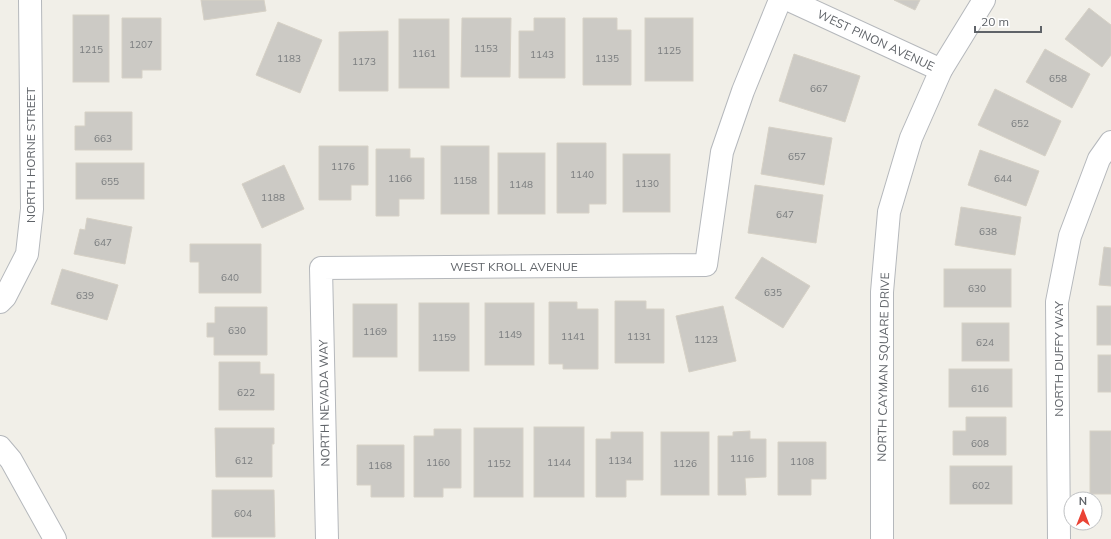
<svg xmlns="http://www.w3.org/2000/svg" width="1111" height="539" viewBox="0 0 1111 539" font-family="Mulish,sans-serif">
<rect width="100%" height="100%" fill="#f1efe8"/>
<g fill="#cccac5" stroke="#d6d1c6">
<path d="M 201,0 L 264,0 L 266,11 L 204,20 Z"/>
<path d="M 894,0 L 920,0 L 915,10 Z"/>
<path d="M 1089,8 L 1111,25 L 1111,55 L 1102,67 L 1065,39 Z"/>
<rect x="73" y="15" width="36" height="67"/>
<path d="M 122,18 L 161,18 L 161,70 L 142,70 L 142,78 L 122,78 Z"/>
<path d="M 462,18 L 511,18 L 510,77 L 461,77 Z"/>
<path d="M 534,18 L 565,18 L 565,78 L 519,78 L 519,31 L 534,31 Z"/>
<path d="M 583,18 L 617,18 L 617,30 L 631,30 L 631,85 L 583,85 Z"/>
<rect x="645" y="18" width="48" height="63"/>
<rect x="399" y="19" width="50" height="69"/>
<path d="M 278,22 L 322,40 L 300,93 L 256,75 Z"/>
<path d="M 388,31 L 388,91 L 339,91 L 339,32 Z"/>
<path d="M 1045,49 L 1090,74 L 1072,108 L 1026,82 Z"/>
<path d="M 794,54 L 860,76 L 845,122 L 779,101 Z"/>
<path d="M 995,89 L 1061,121 L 1045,156 L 978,125 Z"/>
<path d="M 85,112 L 132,112 L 132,150 L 75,150 L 75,126 L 85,126 Z"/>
<path d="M 769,127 L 832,138 L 824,185 L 761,174 Z"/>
<path d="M 557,143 L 606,143 L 606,204 L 589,204 L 589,213 L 557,213 Z"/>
<path d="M 319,146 L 368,146 L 368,185 L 351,185 L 351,200 L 319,200 Z"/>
<rect x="441" y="146" width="48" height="68"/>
<path d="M 376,149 L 410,149 L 410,158 L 424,158 L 424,199 L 399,199 L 399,216 L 376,216 Z"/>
<path d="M 980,150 L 1039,171 L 1026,206 L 968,185 Z"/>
<rect x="498" y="153" width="47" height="61"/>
<rect x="623" y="154" width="47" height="58"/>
<rect x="76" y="163" width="68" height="36"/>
<path d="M 284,165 L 304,209 L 262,228 L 242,184 Z"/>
<path d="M 755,185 L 823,195 L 816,243 L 748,233 Z"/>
<path d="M 961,207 L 1021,217 L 1015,255 L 955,245 Z"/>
<path d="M 87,218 L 132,227 L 125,264 L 74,254 L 80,229 L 85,230 Z"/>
<path d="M 190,244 L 261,244 L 261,293 L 199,293 L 199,262 L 190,262 Z"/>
<path d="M 1104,247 L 1111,248 L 1111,286 L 1099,285 Z"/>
<path d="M 762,257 L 810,286 L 783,328 L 735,298 Z"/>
<path d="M 62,269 L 118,285 L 107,320 L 51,304 Z"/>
<rect x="944" y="269" width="67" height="38"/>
<path d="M 615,301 L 646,301 L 646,309 L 664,309 L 664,363 L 615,363 Z"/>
<path d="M 549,302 L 577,302 L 577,309 L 598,309 L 598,369 L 563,369 L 563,364 L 549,364 Z"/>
<rect x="419" y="303" width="50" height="68"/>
<rect x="485" y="303" width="49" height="62"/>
<rect x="353" y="304" width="44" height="53"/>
<path d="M 723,306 L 736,361 L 689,372 L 676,316 Z"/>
<rect x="1097" y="306" width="14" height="39"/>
<path d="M 215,307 L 267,307 L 267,355 L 214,355 L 214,337 L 207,337 L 207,323 L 215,323 Z"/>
<rect x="962" y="323" width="47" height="38"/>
<rect x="1098" y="355" width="13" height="37"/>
<path d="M 219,362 L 260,362 L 260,374 L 274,374 L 274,410 L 219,410 Z"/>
<rect x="949" y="369" width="63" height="38"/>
<path d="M 966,417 L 1006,417 L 1006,455 L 953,455 L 953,431 L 966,431 Z"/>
<rect x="534" y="427" width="50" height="70"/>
<path d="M 215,428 L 274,428 L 274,444 L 272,444 L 272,477 L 216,477 Z"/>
<rect x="474" y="428" width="49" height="69"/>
<path d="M 434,429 L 461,429 L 461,488 L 443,488 L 443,497 L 414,497 L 414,436 L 434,436 Z"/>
<path d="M 750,431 L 750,439 L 766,439 L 766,477 L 745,478 L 746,495 L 718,495 L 718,436 L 733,436 L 733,432 Z"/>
<rect x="1090" y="431" width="21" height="63"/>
<path d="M 611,432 L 643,432 L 643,480 L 626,480 L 626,497 L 596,497 L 596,439 L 611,439 Z"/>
<rect x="661" y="432" width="48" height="63"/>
<path d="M 778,442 L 826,442 L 826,479 L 811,479 L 811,495 L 778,495 Z"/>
<path d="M 357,445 L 404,445 L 404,497 L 371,497 L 371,485 L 357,485 Z"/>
<rect x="950" y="466" width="62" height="38"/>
<path d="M 212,490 L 274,490 L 275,537 L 212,537 Z"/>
</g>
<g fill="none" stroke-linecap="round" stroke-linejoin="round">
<defs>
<g id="minor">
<path d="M 789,0 L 941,70"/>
<path d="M 0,302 L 5,297 L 27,254 L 32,209 L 30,0"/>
<path d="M 0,447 L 11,460 L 55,539"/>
<path d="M 327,539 L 321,268 L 706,265 L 722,152 L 743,91 L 780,0"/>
<path d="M 882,539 L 882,292 L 889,212 L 911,138 L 941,70 L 984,0"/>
<path d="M 1059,539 L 1057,302 L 1070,236 L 1099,159 L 1111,142"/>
</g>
</defs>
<use href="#minor" stroke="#b5b8bc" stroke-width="24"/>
<use href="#minor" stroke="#fff" stroke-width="22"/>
</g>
<g text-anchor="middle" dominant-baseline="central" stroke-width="3" stroke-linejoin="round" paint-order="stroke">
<g font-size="10" fill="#7a7d7f">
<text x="141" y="44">1207</text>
<text x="486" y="48">1153</text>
<text x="91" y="49">1215</text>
<text x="669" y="50">1125</text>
<text x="424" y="53">1161</text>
<text x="542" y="54">1143</text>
<text x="289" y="58">1183</text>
<text x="607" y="58">1135</text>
<text x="364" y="61">1173</text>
<text x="1058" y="78">658</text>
<text x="819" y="88">667</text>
<text x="1020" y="123">652</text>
<text x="103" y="138">663</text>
<text x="797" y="156">657</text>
<text x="343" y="166">1176</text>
<text x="582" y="174">1140</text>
<text x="400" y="178">1166</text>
<text x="1003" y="178">644</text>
<text x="465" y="180">1158</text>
<text x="110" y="181">655</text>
<text x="647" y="183">1130</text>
<text x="521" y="184">1148</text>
<text x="273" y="197">1188</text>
<text x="785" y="214">647</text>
<text x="988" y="231">638</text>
<text x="103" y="242">647</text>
<text x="230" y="277">640</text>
<text x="977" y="288">630</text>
<text x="773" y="292">635</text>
<text x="85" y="295">639</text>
<text x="237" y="330">630</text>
<text x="375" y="331">1169</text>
<text x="510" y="334">1149</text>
<text x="573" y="336">1141</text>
<text x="639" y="336">1131</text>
<text x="444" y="337">1159</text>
<text x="706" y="339">1123</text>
<text x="985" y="342">624</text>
<text x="980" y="388">616</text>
<text x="246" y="392">622</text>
<text x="980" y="443">608</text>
<text x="742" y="458">1116</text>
<text x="244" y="460">612</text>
<text x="620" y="460">1134</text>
<text x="802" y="461">1108</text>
<text x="438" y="462">1160</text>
<text x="559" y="462">1144</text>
<text x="499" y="463">1152</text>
<text x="685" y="463">1126</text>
<text x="380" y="465">1168</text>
<text x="981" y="485">602</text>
<text x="243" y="513">604</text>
</g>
<g font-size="12" fill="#5f6368" stroke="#fff">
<text transform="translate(876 40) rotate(25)">WEST PINON AVENUE</text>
<text transform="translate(30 155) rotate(-90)">NORTH HORNE STREET</text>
<text x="514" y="266">WEST KROLL AVENUE</text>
<text transform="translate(1058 359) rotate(-90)">NORTH DUFFY WAY</text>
<text transform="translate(883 367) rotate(-89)">NORTH CAYMAN SQUARE DRIVE</text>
<text transform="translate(324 403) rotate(-91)">NORTH NEVADA WAY</text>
</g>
</g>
<g transform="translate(1083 511)"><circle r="19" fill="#ffffff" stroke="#bfc1c3"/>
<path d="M0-3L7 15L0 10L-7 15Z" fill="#ea4335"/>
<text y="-6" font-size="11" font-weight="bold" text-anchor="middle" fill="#5f6368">N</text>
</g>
<path d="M975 26v6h66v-6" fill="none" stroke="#5f6368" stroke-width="2"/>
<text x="981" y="26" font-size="12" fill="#5f6368" stroke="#ffffff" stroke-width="3" paint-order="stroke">20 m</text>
</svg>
